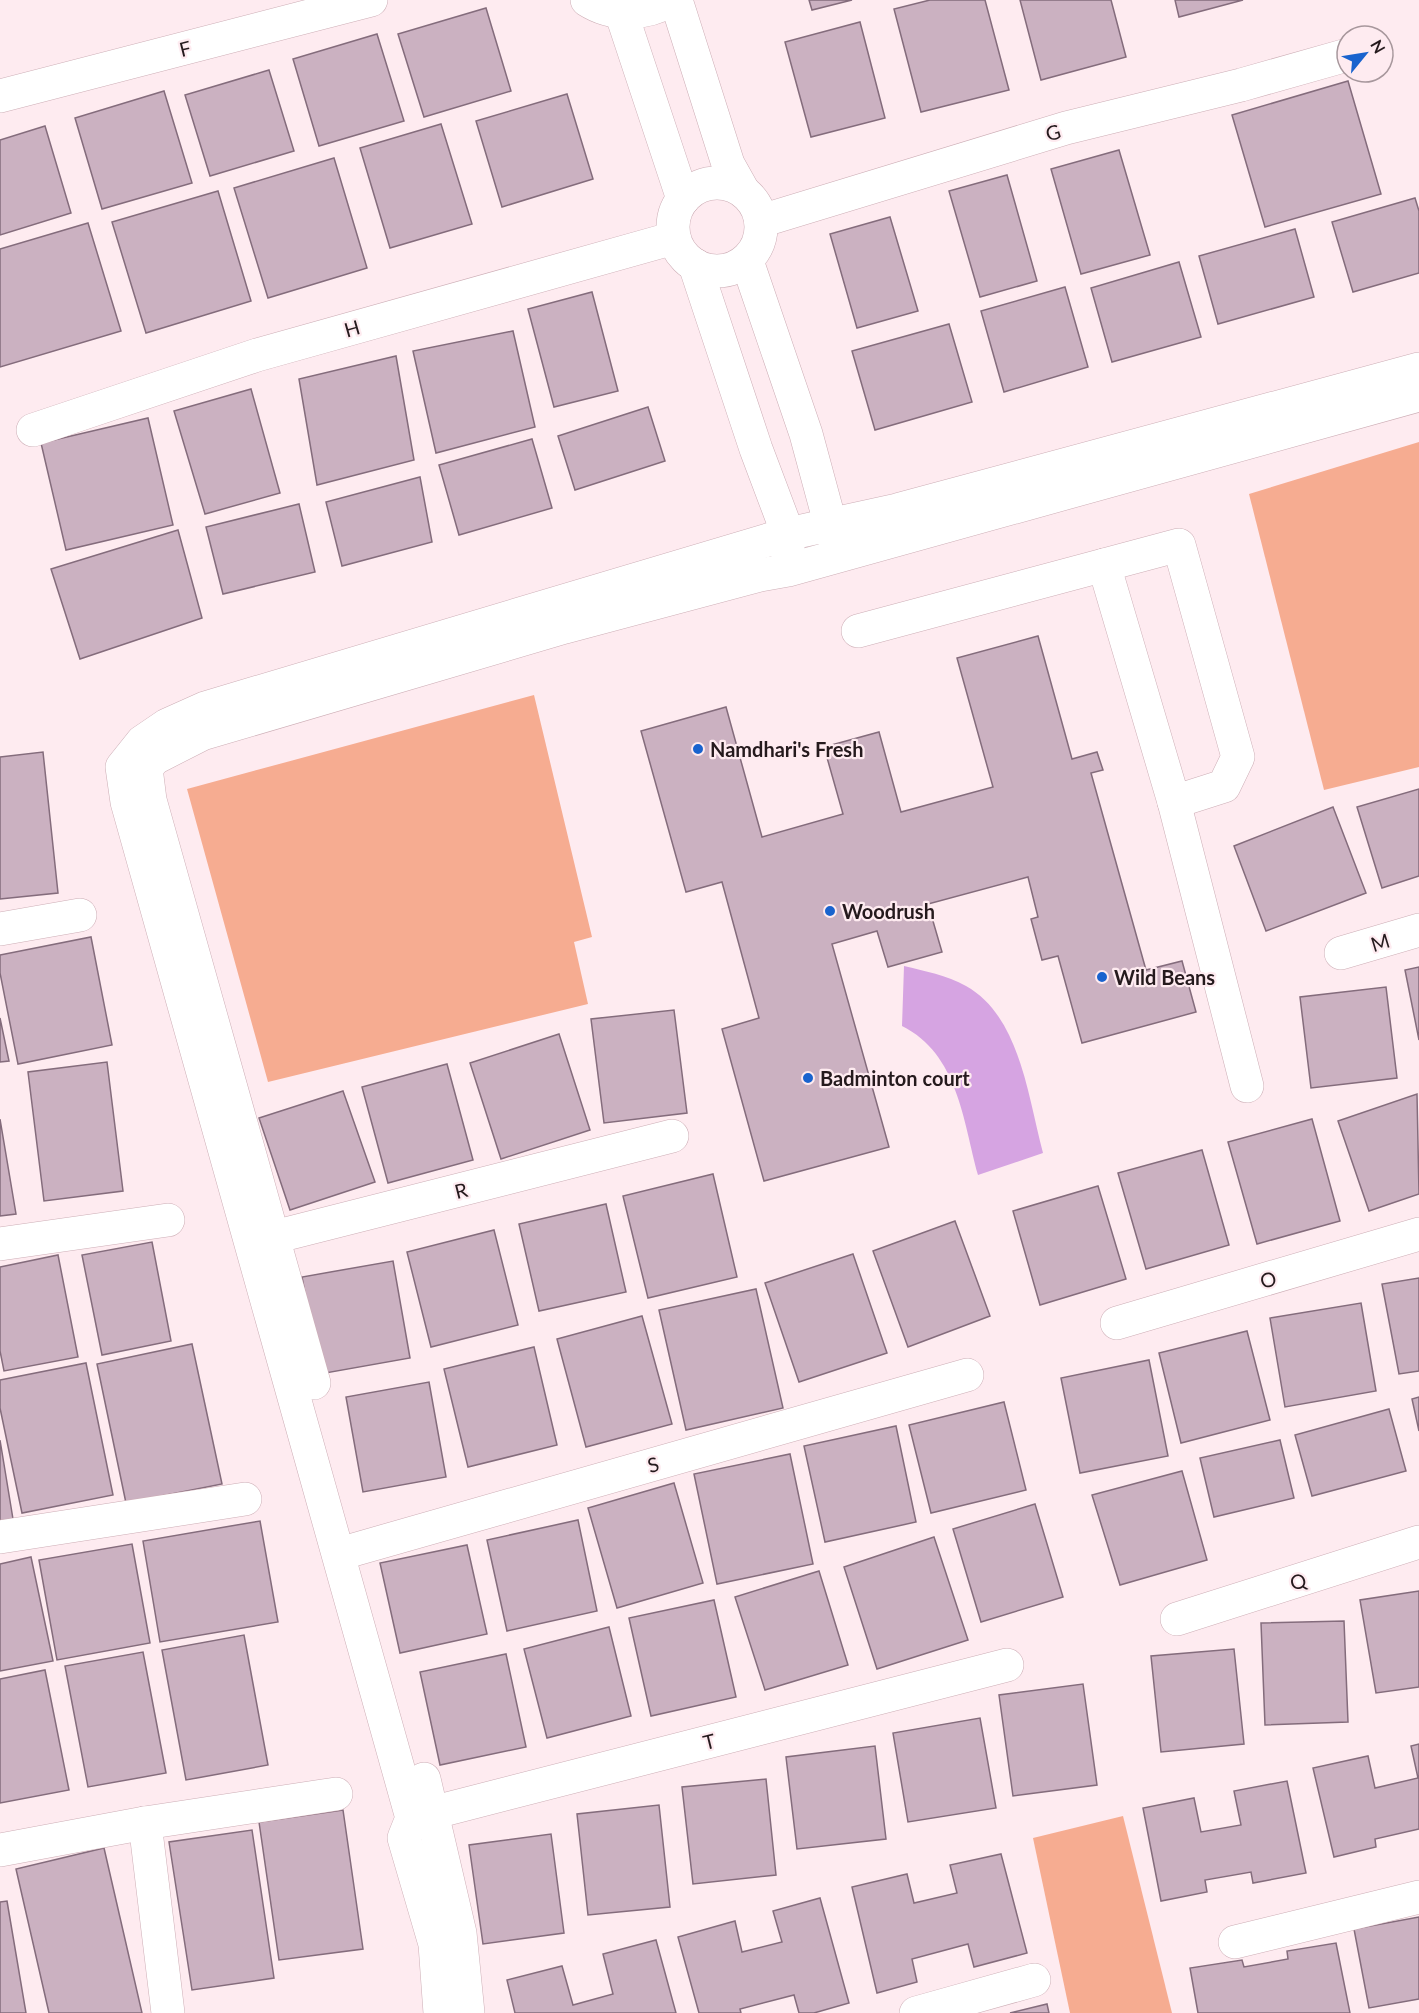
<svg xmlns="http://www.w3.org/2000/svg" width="1419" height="2013" viewBox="0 0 1419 2013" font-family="Lato,sans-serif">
<rect width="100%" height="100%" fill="#feebf0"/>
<g fill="#f6ac91">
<path d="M 1419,442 L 1419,767 L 1324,790 L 1249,494 Z"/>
<path d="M 534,695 L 592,937 L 574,942 L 588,1004 L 268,1082 L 187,789 Z"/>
<path d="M 1123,1816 L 1172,2013 L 1070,2013 L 1033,1838 Z"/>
</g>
<path fill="#d6a4e2" d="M 904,966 C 924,971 947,975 966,986 C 1020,1016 1028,1097 1043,1153 L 978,1175 C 963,1120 958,1054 902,1026 Z"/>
<g fill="#cbb1c1" stroke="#846c7c" stroke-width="1.5">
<path d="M 809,0 L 852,0 L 812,10 Z"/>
<path d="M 930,0 L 985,0 L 1009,90 L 921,112 L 894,9 Z"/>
<path d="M 1020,0 L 1111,0 L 1126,57 L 1041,80 Z"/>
<path d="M 1175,0 L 1243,0 L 1179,17 Z"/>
<path d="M 486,8 L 511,91 L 424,117 L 398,34 Z"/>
<path d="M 860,22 L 885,118 L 811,137 L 785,42 Z"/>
<path d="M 377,34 L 404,121 L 319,146 L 293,59 Z"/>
<path d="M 269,70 L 294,151 L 210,176 L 185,95 Z"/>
<path d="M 1348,81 L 1381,194 L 1265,227 L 1232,115 Z"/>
<path d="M 164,91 L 192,183 L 102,209 L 75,118 Z"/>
<path d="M 567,94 L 593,179 L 502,207 L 476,121 Z"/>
<path d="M 441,124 L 472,224 L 390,248 L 360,148 Z"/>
<path d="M 45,126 L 71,213 L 0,235 L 0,140 Z"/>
<path d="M 1119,150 L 1150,255 L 1081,274 L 1051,169 Z"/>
<path d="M 334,158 L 367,268 L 268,298 L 234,188 Z"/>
<path d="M 1007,175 L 1037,281 L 980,297 L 949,191 Z"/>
<path d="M 218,191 L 251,301 L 146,333 L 112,222 Z"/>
<path d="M 1415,198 L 1419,211 L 1419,273 L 1353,292 L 1332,222 Z"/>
<path d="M 890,217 L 918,311 L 857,328 L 830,234 Z"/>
<path d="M 88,223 L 121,331 L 0,367 L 0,249 Z"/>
<path d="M 1295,229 L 1314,297 L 1218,324 L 1199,256 Z"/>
<path d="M 1179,262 L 1201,337 L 1112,362 L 1091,288 Z"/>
<path d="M 1065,287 L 1088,367 L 1004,392 L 981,311 Z"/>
<path d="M 592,292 L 618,391 L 554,407 L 528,309 Z"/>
<path d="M 949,324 L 972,402 L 875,430 L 852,351 Z"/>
<path d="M 513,331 L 535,427 L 436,453 L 413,351 Z"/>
<path d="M 396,356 L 414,460 L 317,485 L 299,379 Z"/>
<path d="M 251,389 L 280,493 L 205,514 L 174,411 Z"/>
<path d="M 648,407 L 665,461 L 575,490 L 558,436 Z"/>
<path d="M 148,418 L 173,525 L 66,550 L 41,443 Z"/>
<path d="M 532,439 L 552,508 L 459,535 L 439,465 Z"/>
<path d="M 420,477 L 432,542 L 342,566 L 326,502 Z"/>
<path d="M 299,504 L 315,572 L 223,594 L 206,527 Z"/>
<path d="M 178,530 L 202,618 L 80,659 L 51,569 Z"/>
<path d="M 1038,636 L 1072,759 L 1097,752 L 1103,770 L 1091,773 L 1146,970 L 1182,961 L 1196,1012 L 1082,1043 L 1058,956 L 1042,960 L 1031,919 L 1038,917 L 1028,877 L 928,904 L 942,952 L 888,967 L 877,931 L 832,944 L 889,1147 L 764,1181 L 722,1029 L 759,1018 L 722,882 L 686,892 L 641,731 L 726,707 L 762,837 L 843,814 L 824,747 L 879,732 L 901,812 L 993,787 L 957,658 Z"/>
<path d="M 43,752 L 58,893 L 0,899 L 0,757 Z"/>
<path d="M 1419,789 L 1419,876 L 1382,888 L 1357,807 Z"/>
<path d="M 1333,807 L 1366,893 L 1266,931 L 1234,846 Z"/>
<path d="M 91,937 L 112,1045 L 18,1064 L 0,973 L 0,955 Z"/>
<path d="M 1419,967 L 1419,1040 L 1405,970 Z"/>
<path d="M 1386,987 L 1397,1078 L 1311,1088 L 1300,997 Z"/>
<path d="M 674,1010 L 687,1113 L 604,1123 L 591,1019 Z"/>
<path d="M 0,1018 L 9,1061 L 0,1062 Z"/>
<path d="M 559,1034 L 590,1130 L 501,1159 L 470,1063 Z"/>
<path d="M 107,1062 L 123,1191 L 44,1201 L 28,1072 Z"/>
<path d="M 447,1064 L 473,1160 L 388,1183 L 362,1087 Z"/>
<path d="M 343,1091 L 375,1182 L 290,1210 L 259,1118 Z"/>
<path d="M 1417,1094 L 1419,1194 L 1369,1211 L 1338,1121 Z"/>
<path d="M 0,1119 L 16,1214 L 0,1216 Z"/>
<path d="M 1312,1119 L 1340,1221 L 1257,1244 L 1228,1142 Z"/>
<path d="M 1202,1150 L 1229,1245 L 1146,1269 L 1118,1173 Z"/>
<path d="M 713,1174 L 737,1277 L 648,1298 L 623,1196 Z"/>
<path d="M 1098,1186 L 1126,1279 L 1040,1305 L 1013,1211 Z"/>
<path d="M 606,1204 L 626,1292 L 539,1311 L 519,1224 Z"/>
<path d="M 955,1221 L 990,1316 L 908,1347 L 873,1251 Z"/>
<path d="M 494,1230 L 518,1325 L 431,1347 L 407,1252 Z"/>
<path d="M 152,1242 L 171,1341 L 102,1355 L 82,1255 Z"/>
<path d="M 853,1254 L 887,1353 L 799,1382 L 765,1283 Z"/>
<path d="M 58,1255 L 78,1357 L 4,1371 L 0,1351 L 0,1267 Z"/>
<path d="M 393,1261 L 410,1358 L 320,1374 L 302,1277 Z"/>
<path d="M 1419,1278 L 1419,1371 L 1399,1374 L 1382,1284 Z"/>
<path d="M 756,1289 L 783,1408 L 686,1430 L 659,1310 Z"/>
<path d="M 1361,1303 L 1376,1391 L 1285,1407 L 1270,1318 Z"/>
<path d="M 642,1316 L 672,1424 L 586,1447 L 557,1339 Z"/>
<path d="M 1247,1331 L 1270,1420 L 1181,1443 L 1159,1353 Z"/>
<path d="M 192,1344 L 222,1484 L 126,1503 L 97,1364 Z"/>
<path d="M 534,1347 L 557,1445 L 468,1467 L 444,1369 Z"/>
<path d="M 1149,1360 L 1168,1456 L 1080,1473 L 1061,1378 Z"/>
<path d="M 86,1363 L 113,1495 L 22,1513 L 0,1408 L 0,1380 Z"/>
<path d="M 429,1382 L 446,1477 L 363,1492 L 346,1397 Z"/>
<path d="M 1419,1397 L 1419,1431 L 1412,1399 Z"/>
<path d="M 1004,1402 L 1026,1490 L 931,1513 L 909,1425 Z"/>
<path d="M 1389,1409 L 1406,1471 L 1312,1496 L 1295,1435 Z"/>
<path d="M 896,1426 L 916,1522 L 825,1542 L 804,1446 Z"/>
<path d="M 0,1440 L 13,1519 L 0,1521 Z"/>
<path d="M 1280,1440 L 1294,1498 L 1214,1517 L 1200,1458 Z"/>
<path d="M 790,1454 L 813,1564 L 717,1584 L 694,1474 Z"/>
<path d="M 1182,1471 L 1207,1560 L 1120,1585 L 1092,1495 Z"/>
<path d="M 674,1483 L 703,1583 L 617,1608 L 588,1508 Z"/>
<path d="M 1035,1504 L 1063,1597 L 981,1622 L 953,1529 Z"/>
<path d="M 578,1520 L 597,1611 L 507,1631 L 487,1540 Z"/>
<path d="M 260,1521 L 278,1622 L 160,1642 L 143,1541 Z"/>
<path d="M 934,1537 L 968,1640 L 877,1669 L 844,1567 Z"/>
<path d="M 132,1544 L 150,1643 L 57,1660 L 39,1560 Z"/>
<path d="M 467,1545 L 487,1634 L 400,1653 L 380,1563 Z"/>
<path d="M 31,1557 L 53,1661 L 0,1671 L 0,1564 Z"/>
<path d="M 819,1571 L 848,1665 L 765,1690 L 735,1597 Z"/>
<path d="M 1419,1591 L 1419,1687 L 1376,1693 L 1360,1600 Z"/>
<path d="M 714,1600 L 736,1697 L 651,1716 L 629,1618 Z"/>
<path d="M 1344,1621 L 1348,1722 L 1265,1725 L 1261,1623 Z"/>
<path d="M 609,1627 L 631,1716 L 547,1738 L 524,1649 Z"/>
<path d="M 244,1635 L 268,1765 L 186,1780 L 162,1650 Z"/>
<path d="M 1234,1649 L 1244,1744 L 1161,1752 L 1151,1656 Z"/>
<path d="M 143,1652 L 166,1773 L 88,1787 L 65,1666 Z"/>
<path d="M 506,1654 L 526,1747 L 440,1765 L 420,1672 Z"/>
<path d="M 45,1670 L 69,1790 L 0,1803 L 0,1679 Z"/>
<path d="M 1083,1684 L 1097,1785 L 1013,1796 L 999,1695 Z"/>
<path d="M 980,1718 L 996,1808 L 908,1822 L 893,1733 Z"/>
<path d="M 1419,1744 L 1419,1829 L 1375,1839 L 1376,1847 L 1334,1857 L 1313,1768 L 1368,1756 L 1375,1788 L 1418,1778 L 1411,1746 Z"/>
<path d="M 875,1746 L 886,1839 L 797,1849 L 786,1757 Z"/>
<path d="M 766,1779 L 776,1875 L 693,1884 L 682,1787 Z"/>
<path d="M 1287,1781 L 1306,1873 L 1253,1883 L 1251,1872 L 1205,1880 L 1207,1892 L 1161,1901 L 1143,1808 L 1194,1798 L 1201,1832 L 1241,1825 L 1234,1791 Z"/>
<path d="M 659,1805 L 670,1907 L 588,1915 L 577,1814 Z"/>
<path d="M 343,1810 L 363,1949 L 279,1960 L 259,1822 Z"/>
<path d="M 252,1830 L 274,1978 L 192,1990 L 169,1842 Z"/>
<path d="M 551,1834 L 564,1933 L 483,1944 L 469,1845 Z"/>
<path d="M 104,1848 L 142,2013 L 49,2013 L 16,1869 Z"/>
<path d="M 1001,1854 L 1027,1953 L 974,1967 L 968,1944 L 912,1959 L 917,1982 L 877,1993 L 852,1887 L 907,1874 L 914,1903 L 957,1893 L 950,1865 Z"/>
<path d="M 820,1898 L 849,2003 L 814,2013 L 799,2013 L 794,1995 L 740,2009 L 741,2013 L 699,2013 L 678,1937 L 735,1921 L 742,1952 L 782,1942 L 773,1911 Z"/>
<path d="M 7,1901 L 26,2013 L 0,2013 L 0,1902 Z"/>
<path d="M 1419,1917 L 1419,1999 L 1369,2008 L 1354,1929 Z"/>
<path d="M 656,1940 L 676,2013 L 515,2013 L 507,1980 L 562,1966 L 573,2005 L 613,1994 L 603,1954 Z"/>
<path d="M 1336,1943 L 1350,2013 L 1198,2013 L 1190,1968 L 1242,1960 L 1244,1967 L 1288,1959 L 1287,1951 Z"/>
<path d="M 1047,2004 L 1049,2013 L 1010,2013 Z"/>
</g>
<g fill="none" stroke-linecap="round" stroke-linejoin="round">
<defs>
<g id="minor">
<path d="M 587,0 C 614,17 645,15 672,0"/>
<path d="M 676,0 L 728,164 L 742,189"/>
<path d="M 621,12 L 683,199"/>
<path d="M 0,96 L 371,0"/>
<circle cx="717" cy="227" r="44"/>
<path d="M 761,221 L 1066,128 L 1241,85 L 1347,55"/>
<path d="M 747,261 L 806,434 L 836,545"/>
<path d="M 695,265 L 756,449 L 788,534 L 788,557"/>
<path d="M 33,430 L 257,355 L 674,238"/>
<path d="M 1104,565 L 1174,802 L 1247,1086"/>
<path d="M 858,631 L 1179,545 L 1238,757 L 1224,786 L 1174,802"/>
<path d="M 0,929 L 80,915"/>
<path d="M 1341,953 L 1419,930"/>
<path d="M 0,1244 L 168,1220"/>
<path d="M 253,1246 L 274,1237 L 672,1136"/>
<path d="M 1117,1323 L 1419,1234"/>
<path d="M 314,1383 L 150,800 L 146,768 L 155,758 L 202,734 L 565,627 L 760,575 L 788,570 L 1419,395"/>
<path d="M 0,1537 L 245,1499"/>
<path d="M 339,1554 L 967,1375"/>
<path d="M 1177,1619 L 1419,1542"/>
<path d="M 424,1779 L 460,1933 L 468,2013"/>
<path d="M 412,1818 L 1007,1665"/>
<path d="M 145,1823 L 168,2013"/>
<path d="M 0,1850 L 145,1823 L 336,1794"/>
<path d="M 1235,1942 L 1419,1897"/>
<path d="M 440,2013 L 435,1944 L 404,1838 L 412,1818 L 127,802 L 122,767 L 142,742 L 167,725 L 205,708 L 788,534 L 897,510 L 1419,369"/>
<path d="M 916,2013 L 1034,1980"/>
</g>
</defs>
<use href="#minor" stroke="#cdaeb6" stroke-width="34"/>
<use href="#minor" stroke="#fff" stroke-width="33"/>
</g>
<g fill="#1963ce" stroke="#feebf0" stroke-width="2">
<circle cx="698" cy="749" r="6"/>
<circle cx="830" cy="911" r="6"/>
<circle cx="1102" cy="977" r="6"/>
<circle cx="808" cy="1078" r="6"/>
</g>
<g text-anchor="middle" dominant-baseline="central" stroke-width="4.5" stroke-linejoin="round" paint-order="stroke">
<g font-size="20" fill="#251a1d" stroke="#feebf0">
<text transform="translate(185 48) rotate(-14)">F</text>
<text transform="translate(1053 132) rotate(-17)">G</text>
<text transform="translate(352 328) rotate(-16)">H</text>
<text transform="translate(1380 942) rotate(-17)">M</text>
<text transform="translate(461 1190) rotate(-14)">R</text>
<text transform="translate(1268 1279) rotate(-16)">O</text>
<text transform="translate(653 1464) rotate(-16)">S</text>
<text transform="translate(1298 1581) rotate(-18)">Q</text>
<text transform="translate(709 1741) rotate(-14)">T</text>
</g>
<g font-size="20" font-weight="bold" fill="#251a1d" stroke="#feebf0" text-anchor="start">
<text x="710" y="749">Namdhari's Fresh</text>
<text x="842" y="911">Woodrush</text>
<text x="1114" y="977">Wild Beans</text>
<text x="820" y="1078">Badminton court</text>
</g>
</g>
<g transform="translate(1365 54) rotate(60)"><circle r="28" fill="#feebf0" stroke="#a7979c" stroke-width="1.5"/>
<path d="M0-4.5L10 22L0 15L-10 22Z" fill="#1963ce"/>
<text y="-9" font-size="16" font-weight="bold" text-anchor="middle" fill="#251a1d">N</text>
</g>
</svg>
